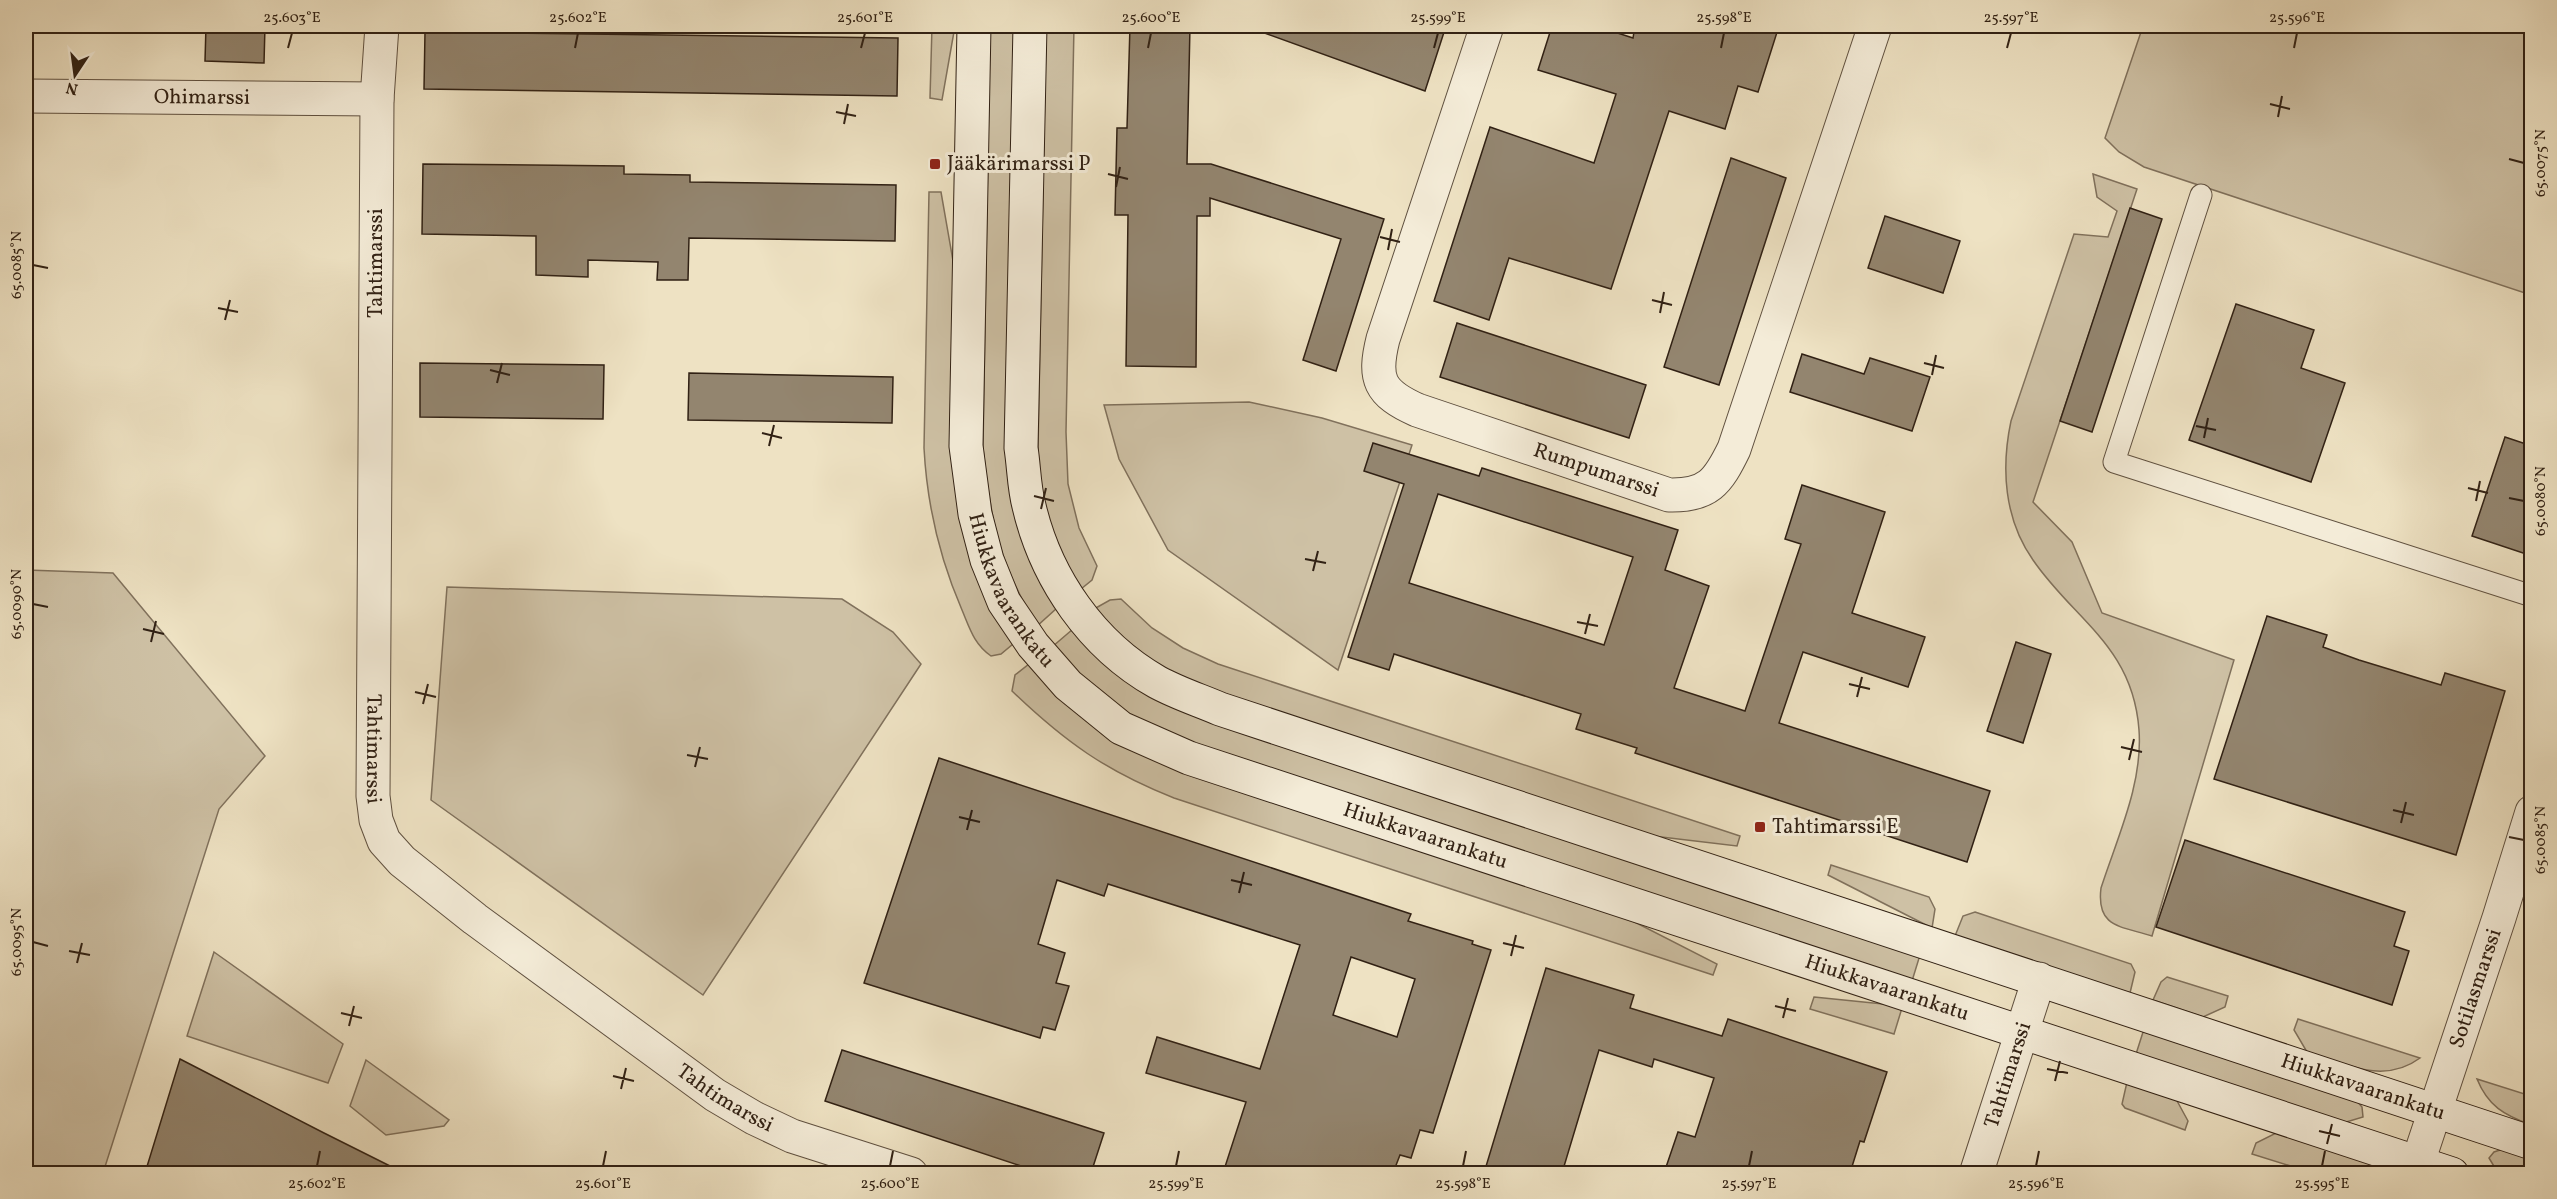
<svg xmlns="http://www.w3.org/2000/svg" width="2557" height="1199" viewBox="0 0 2557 1199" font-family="Vollkorn,serif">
<rect width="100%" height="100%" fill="#eee2c3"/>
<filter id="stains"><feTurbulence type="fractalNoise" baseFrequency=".00333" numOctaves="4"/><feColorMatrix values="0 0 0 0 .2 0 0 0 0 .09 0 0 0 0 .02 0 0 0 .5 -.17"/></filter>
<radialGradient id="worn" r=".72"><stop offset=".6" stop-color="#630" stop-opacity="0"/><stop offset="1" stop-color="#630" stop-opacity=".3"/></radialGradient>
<g fill="#cec1a5" stroke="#80715c" stroke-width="1.5">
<path d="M 932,26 L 955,26 L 942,100 L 930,98 Z"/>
<path d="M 990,26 L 1016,26 L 1009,449 L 1057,608 L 1037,626 C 998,561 991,522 983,448 Z"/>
<path d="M 1046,26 L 1074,26 L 1066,432 L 1068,484 L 1079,528 L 1097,566 L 1092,580 L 1081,589 L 1068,571 L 1042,501 L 1038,451 Z"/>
<path d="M 2143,26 L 2531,26 L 2531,295 L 2144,167 L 2119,152 L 2105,138 Z"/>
<path d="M 2093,174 L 2137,189 L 2033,502 L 2072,542 L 2102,613 L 2234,660 L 2152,936 C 2121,926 2096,928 2101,888 C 2117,838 2143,784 2139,730 C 2133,646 2074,620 2033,560 C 2004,519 2001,468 2011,421 L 2074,234 L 2108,237 L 2117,211 L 2097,197 Z"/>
<path d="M 929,192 L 941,192 L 956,278 L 954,446 L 1013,644 L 1001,654 L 991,656 C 974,644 970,629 962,610 C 939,557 927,505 924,448 Z"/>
<path d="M 1249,402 L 1322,418 L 1412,445 L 1338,670 L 1168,550 L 1119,459 L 1104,405 Z"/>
<path d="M 26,570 L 113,573 L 265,756 L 219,809 L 103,1173 L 26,1173 Z"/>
<path d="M 447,587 L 842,599 L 893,632 L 921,664 L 703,995 L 431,800 Z"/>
<path d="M 1121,599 L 1152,628 L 1183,648 L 1218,664 L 1740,836 L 1737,846 L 1653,836 L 1211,691 L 1172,674 L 1132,648 L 1094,609 L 1110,600 Z"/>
<path d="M 1073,629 L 1090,649 L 1920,955 L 1912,981 L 1197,745 L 1141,721 L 1114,704 L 1089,685 L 1052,647 Z"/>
<path d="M 1029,664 L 1055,693 L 1617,913 L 1717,964 L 1713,975 L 1174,798 C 1106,771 1065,742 1012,691 L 1015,675 Z"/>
<path d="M 1831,865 L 1929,897 L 1935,909 L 1932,928 L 1828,875 Z"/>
<path d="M 1975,912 L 2131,964 L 2135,972 L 2130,993 L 1955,936 L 1963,916 Z"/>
<path d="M 214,952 L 343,1044 L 328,1083 L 187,1036 Z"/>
<path d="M 2167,977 L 2228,996 L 2225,1007 L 2203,1017 L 2153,1000 L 2161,982 Z"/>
<path d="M 1814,997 L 1893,1005 L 1902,1008 L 1894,1034 L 1810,1009 Z"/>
<path d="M 2298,1019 L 2420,1058 C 2384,1085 2345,1064 2307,1052 L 2294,1030 Z"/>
<path d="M 2144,1029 L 2356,1100 L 2362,1107 L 2363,1117 L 2343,1123 L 2136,1054 Z"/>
<path d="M 366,1060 L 449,1120 L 444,1126 L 386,1135 L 350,1106 Z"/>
<path d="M 2477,1079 L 2531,1096 L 2531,1125 C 2504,1115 2488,1106 2477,1079 Z"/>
<path d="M 2127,1082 L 2176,1099 L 2188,1121 L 2185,1130 L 2125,1108 L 2122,1104 Z"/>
<path d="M 2280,1131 L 2408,1173 L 2313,1173 L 2252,1154 L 2256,1143 Z"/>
<path d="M 2503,1149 L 2531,1156 L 2531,1173 L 2498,1173 L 2489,1158 L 2494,1152 Z"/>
</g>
<g fill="#93856f" stroke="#312114" stroke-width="1.5" fill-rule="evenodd">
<path d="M 206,26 L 265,26 L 264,63 L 205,61 Z"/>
<path d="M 1130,26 L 1190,26 L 1187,164 L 1211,164 L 1384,219 L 1336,371 L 1303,360 L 1341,239 L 1210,198 L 1210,216 L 1197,216 L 1196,367 L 1126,366 L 1128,215 L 1115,215 L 1117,128 L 1127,128 Z"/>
<path d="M 1256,26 L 1446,26 L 1425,91 L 1256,30 Z"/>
<path d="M 1552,26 L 1596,26 L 1633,38 L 1635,26 L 1779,26 L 1758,92 L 1738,86 L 1725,129 L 1669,111 L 1611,289 L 1509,258 L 1489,320 L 1434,301 L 1490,127 L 1594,163 L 1616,94 L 1538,70 Z"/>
<path d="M 425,32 L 898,38 L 897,96 L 424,89 Z"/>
<path d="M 1731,158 L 1786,178 L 1719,385 L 1664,367 Z"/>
<path d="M 423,164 L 624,166 L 624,174 L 690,175 L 690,182 L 896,185 L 895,241 L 689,238 L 688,280 L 657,280 L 658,262 L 588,260 L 588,277 L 536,275 L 536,236 L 422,234 Z"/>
<path d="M 2130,208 L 2162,219 L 2092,432 L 2060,421 Z"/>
<path d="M 1885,216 L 1960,241 L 1943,293 L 1868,268 Z"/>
<path d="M 2236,304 L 2314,330 L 2301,368 L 2345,383 L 2311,482 L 2189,440 Z"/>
<path d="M 1457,323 L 1646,385 L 1629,438 L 1440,377 Z"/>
<path d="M 1802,354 L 1864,374 L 1870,358 L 1930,377 L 1912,431 L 1790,392 Z"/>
<path d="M 420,363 L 604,365 L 603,419 L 420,417 Z"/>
<path d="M 689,373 L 893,377 L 892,423 L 688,420 Z"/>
<path d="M 2505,437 L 2532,446 L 2532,556 L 2472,536 Z"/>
<path d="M 1373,443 L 1479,476 L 1482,468 L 1678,530 L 1665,570 L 1709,586 L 1674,688 L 1745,711 L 1801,544 L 1785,539 L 1802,485 L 1885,512 L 1852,613 L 1925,637 L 1908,687 L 1803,652 L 1779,723 L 1990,791 L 1967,862 L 1635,753 L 1637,748 L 1576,729 L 1581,714 L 1394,654 L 1389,670 L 1348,657 L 1404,484 L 1364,471 ZM 1438,494 L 1633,557 L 1604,645 L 1409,583 Z"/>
<path d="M 2267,616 L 2327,635 L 2323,647 L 2359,660 L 2441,685 L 2445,673 L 2505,691 L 2456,855 L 2214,779 Z"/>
<path d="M 2016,642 L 2051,654 L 2023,743 L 1987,731 Z"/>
<path d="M 939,758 L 1411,914 L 1408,921 L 1473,941 L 1472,944 L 1491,950 L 1433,1133 L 1420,1130 L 1411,1158 L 1400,1155 L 1393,1173 L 1223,1173 L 1246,1102 L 1146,1073 L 1157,1037 L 1260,1069 L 1300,945 L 1108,884 L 1104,896 L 1057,880 L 1038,944 L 1065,953 L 1056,983 L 1069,986 L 1055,1030 L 1043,1027 L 1040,1038 L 864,983 ZM 1351,957 L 1415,979 L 1397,1037 L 1333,1015 Z"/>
<path d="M 2185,840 L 2405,912 L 2394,946 L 2409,951 L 2392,1005 L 2156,927 Z"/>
<path d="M 1546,968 L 1634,995 L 1630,1008 L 1722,1036 L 1728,1019 L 1887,1072 L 1864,1142 L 1860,1141 L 1850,1173 L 1664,1173 L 1678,1132 L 1695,1137 L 1714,1078 L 1654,1059 L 1652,1067 L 1599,1050 L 1562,1173 L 1484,1173 Z"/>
<path d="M 842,1050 L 1104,1133 L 1091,1173 L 1042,1173 L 825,1101 Z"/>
<path d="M 180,1059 L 324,1133 L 404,1173 L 145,1173 Z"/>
</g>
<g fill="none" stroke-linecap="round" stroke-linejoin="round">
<defs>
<path id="lane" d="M 2201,195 L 2114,462 L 2532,596"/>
<g id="street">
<path id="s1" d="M 382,26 L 377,99 L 373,796 L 376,820 L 384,841 L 402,861 L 475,919 L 715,1095 L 754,1118 L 792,1136 L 911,1174"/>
<path id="s2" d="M 1487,26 L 1383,339 C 1373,379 1379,393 1417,410 L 1669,495 C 1708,496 1718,482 1734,449 L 1875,26"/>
<path id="s3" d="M 26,96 L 377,99"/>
<path id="s4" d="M 2418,1162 L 2499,918 L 2532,812"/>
<path id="s5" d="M 1976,1174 L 2039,979"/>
</g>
<g id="secondary">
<path id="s6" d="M 974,26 L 966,446 L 975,514 L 987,560 L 1004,602 L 1033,645 L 1068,685 L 1121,728 L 1189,758 L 2452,1174"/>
<path id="s7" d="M 1030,26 L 1021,448 C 1024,467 1024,488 1029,506 C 1046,579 1092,645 1157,682 C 1177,693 1199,700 1220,709 L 2532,1143"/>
</g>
</defs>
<use href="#lane" stroke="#605140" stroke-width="23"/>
<use href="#street" stroke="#605140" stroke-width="35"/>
<use href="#secondary" stroke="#312114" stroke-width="35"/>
<use href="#lane" stroke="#f4ecd8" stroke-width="21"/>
<use href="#street" stroke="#f4ecd8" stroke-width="33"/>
<use href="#secondary" stroke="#f4ecd8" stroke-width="33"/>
</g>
<path fill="none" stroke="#312114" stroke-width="2" d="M 288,48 L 292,33M 575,48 L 578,33M 861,48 L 865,33M 1148,48 L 1151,33M 1434,48 L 1438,33M 1721,48 L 1724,33M 2007,48 L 2011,33M 2294,48 L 2297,33M 2270,104 L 2290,109M 836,112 L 856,116M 2278,117 L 2282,96M 844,124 L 848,104M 2509,159 L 2524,163M 1108,174 L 1128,179M 1116,187 L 1120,167M 1380,237 L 1400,242M 1388,250 L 1392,229M 33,265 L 48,268M 1652,300 L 1672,305M 218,308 L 238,312M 1660,313 L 1664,292M 225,320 L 230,300M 1924,363 L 1944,368M 490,370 L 510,375M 1932,375 L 1936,355M 497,383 L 502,363M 2196,426 L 2216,430M 762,433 L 782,438M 2204,438 L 2208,418M 769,446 L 774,425M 2468,488 L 2488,493M 1034,496 L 1054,501M 2509,498 L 2524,501M 2476,501 L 2480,481M 1041,509 L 1046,488M 1305,559 L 1326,563M 1313,571 L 1318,551M 33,604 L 48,607M 1577,622 L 1598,626M 143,629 L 164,634M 1585,634 L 1590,614M 151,642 L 156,621M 1849,684 L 1870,689M 415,692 L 436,697M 1857,697 L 1862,677M 423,704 L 428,684M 2121,747 L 2142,752M 687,755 L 708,759M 2129,760 L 2134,739M 695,767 L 700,747M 2393,810 L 2414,815M 959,817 L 980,822M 2401,823 L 2406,802M 967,830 L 972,810M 2509,837 L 2524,840M 1231,880 L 1252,885M 1239,893 L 1244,872M 33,942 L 48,946M 1503,943 L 1524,948M 69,951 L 90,955M 1511,956 L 1516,935M 77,963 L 82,943M 1775,1006 L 1796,1011M 341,1013 L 362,1018M 1783,1018 L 1788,998M 349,1026 L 354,1006M 2047,1069 L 2068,1073M 613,1076 L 634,1081M 2055,1081 L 2060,1061M 621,1089 L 626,1068M 2319,1131 L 2340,1136M 2327,1144 L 2332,1124M 317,1166 L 320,1151M 603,1166 L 606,1151M 890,1166 L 893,1151M 1176,1166 L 1179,1151M 1463,1166 L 1466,1151M 1749,1166 L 1752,1151M 2036,1166 L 2039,1151M 2322,1166 L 2325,1151"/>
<g fill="#8f2418" stroke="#f4ecd8" stroke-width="2">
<rect x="929" y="158" width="12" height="12" rx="3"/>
<rect x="1754" y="821" width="12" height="12" rx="3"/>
</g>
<g text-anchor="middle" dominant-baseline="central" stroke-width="6" stroke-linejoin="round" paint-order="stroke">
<g font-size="21" fill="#312114" stroke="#f4ecd8">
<text stroke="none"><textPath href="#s3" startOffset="176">Ohimarssi</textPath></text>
<text transform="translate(376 263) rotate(-90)">Tahtimarssi</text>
<text stroke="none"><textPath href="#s2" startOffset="609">Rumpumarssi</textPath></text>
<text stroke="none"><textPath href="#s6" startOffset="574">Hiukkavaarankatu</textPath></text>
<text stroke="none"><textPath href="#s1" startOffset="723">Tahtimarssi</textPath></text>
<text stroke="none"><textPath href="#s6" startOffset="1078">Hiukkavaarankatu</textPath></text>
<text stroke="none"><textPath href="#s6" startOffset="1564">Hiukkavaarankatu</textPath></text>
<text stroke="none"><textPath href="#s4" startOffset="183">Sotilasmarssi</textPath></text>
<text stroke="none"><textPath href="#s5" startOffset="104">Tahtimarssi</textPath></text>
<text stroke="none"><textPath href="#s7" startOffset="1977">Hiukkavaarankatu</textPath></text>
<text stroke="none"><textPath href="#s1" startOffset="1245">Tahtimarssi</textPath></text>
</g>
<g font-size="21" fill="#312114" stroke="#f4ecd8" text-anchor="start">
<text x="947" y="164">Jääkärimarssi P</text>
<text x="1772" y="827">Tahtimarssi E</text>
</g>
</g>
<rect width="2557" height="1199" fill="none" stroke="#eee2c3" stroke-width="66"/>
<g transform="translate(75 75) rotate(193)" stroke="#f4ecd8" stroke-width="4.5" paint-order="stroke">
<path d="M0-4.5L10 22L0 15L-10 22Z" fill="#312114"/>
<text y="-9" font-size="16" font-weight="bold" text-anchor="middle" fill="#312114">N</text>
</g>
<rect x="33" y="33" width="2491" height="1133" fill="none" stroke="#312114" stroke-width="2"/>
<g font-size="15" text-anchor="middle" fill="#312114">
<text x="292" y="22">25.603°E</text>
<text x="578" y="22">25.602°E</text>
<text x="865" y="22">25.601°E</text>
<text x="1151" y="22">25.600°E</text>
<text x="1438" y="22">25.599°E</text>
<text x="1724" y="22">25.598°E</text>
<text x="2011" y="22">25.597°E</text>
<text x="2297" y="22">25.596°E</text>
<text transform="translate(2540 163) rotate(-90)" y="5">65.0075°N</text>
<text transform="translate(16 265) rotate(-90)" y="5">65.0085°N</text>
<text transform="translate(2540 501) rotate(-90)" y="5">65.0080°N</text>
<text transform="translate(16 604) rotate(-90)" y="5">65.0090°N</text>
<text transform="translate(2540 840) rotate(-90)" y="5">65.0085°N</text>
<text transform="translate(16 942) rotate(-90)" y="5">65.0095°N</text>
<text x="317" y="1188">25.602°E</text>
<text x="603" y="1188">25.601°E</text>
<text x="890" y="1188">25.600°E</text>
<text x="1176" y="1188">25.599°E</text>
<text x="1463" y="1188">25.598°E</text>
<text x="1749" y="1188">25.597°E</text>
<text x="2036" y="1188">25.596°E</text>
<text x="2322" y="1188">25.595°E</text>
</g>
<rect width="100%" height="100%" filter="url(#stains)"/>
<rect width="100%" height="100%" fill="url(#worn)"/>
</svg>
